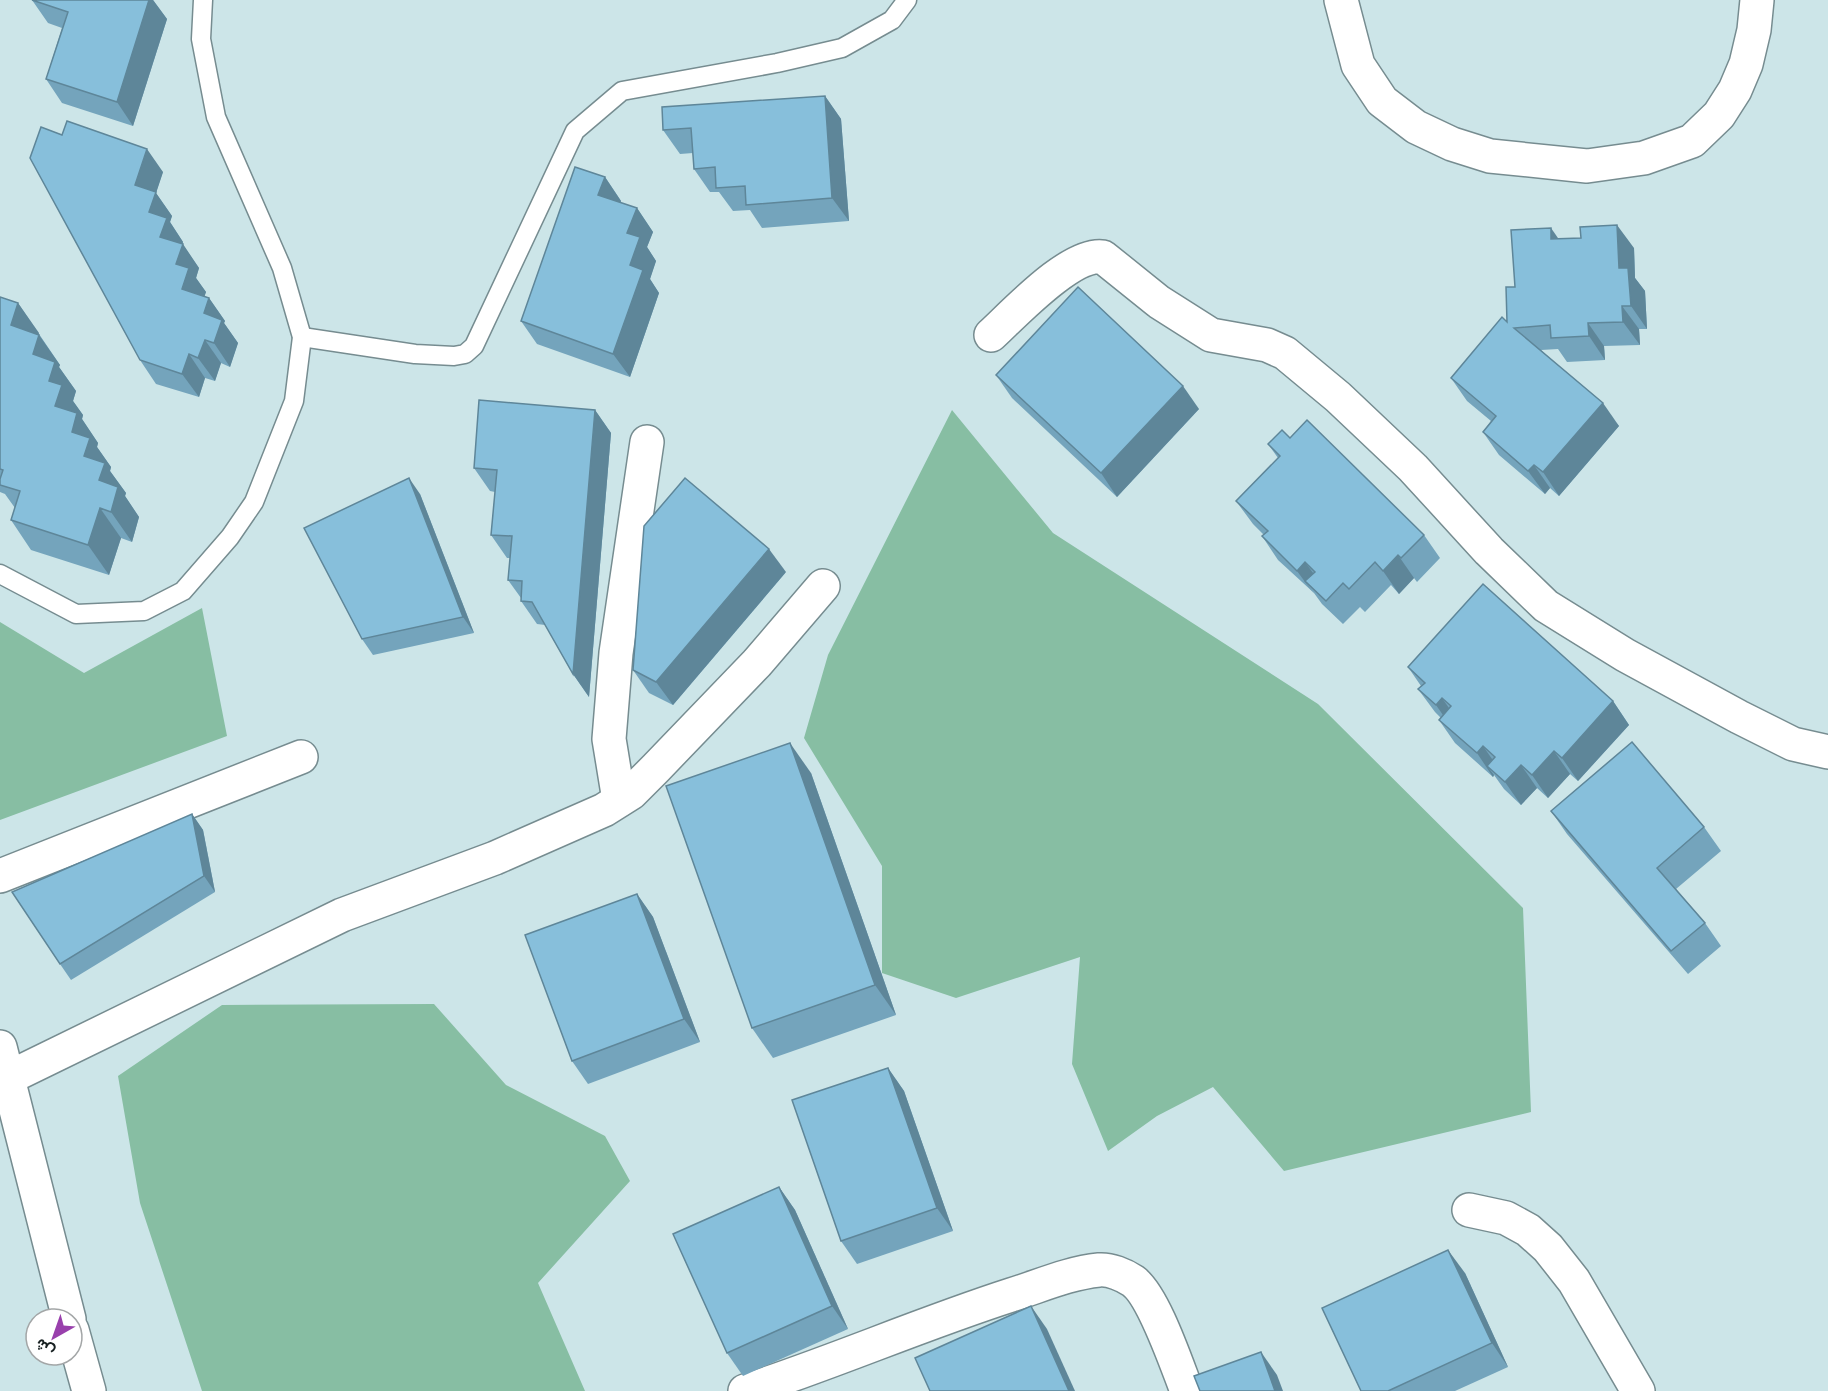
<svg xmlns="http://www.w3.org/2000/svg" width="1828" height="1391" viewBox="0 0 1828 1391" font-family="'Archivo Narrow',Vazirmatn,sans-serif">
<rect width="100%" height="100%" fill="#cce5e8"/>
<g fill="#87bea3">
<path d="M 952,410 L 1053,533 L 1318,704 L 1523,908 L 1531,1112 L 1284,1171 L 1213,1087 L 1157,1116 L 1108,1151 L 1072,1064 L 1080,957 L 956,998 L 882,973 L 882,866 L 804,738 L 828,655 Z"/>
<path d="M 202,608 L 227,736 L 0,820 L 0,622 L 84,673 Z"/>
<path d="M 434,1004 L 506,1085 L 605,1136 L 630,1181 L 538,1283 L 585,1391 L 202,1391 L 140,1203 L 118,1076 L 222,1005 Z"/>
</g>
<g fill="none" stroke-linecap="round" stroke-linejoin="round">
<defs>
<g id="lane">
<path d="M 302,337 L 415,354 L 454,356 L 465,354 L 474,346 L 575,131 L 622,91 L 777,63 L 842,48 L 892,20 L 907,0"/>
<path d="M 0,574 L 76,614 L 144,611 L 183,591 L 230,537 L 254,502 L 294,401 L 302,337 L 282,268 L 216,117 L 201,39 L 203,0"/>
</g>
<g id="street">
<path d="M 1341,0 L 1358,65 L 1382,101 L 1416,127 L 1452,144 L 1490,156 L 1587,166 L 1644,158 L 1692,141 L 1719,115 L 1735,90 L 1746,64 L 1754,30 L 1757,0"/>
<path d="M 991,335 C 1014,314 1071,252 1103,257 L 1159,302 L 1211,335 L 1267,345 L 1285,353 L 1338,397 L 1413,468 L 1489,551 L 1546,606 L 1625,655 L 1739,717 L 1793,744 L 1828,752"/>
<path d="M 619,800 L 609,739 L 616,653 L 647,442"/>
<path d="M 0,876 L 301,757"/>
<path d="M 8,1078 L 342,915 L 495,858 L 604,810 L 631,793 L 656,768 L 757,663 L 823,586"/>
<path d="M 1469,1210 L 1506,1218 L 1528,1230 L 1548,1248 L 1574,1281 L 1638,1391"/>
<path d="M 745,1391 C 834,1362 921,1324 1011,1295 C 1040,1286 1069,1273 1099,1270 C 1110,1269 1124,1275 1133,1281 C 1154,1296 1177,1366 1187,1391"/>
</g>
<g id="secondary">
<path d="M 0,1047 L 69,1319"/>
<path d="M 72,1330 L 89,1391"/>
</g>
</defs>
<use href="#lane" stroke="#768c90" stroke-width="21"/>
<use href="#street" stroke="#768c90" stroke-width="36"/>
<use href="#secondary" stroke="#768c90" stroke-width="36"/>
<use href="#lane" stroke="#fff" stroke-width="18"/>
<use href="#street" stroke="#fff" stroke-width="33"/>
<use href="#secondary" stroke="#fff" stroke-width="33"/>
</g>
<g fill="#74a4bc">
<path d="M 32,0 L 153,0 L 167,19 L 133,126 L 62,103 L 46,79 L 62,28 L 48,23 Z"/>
<path d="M 825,96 L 841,119 L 849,221 L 762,228 L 750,210 L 733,211 L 719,192 L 710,192 L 694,169 L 693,153 L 680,154 L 663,130 Z"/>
<path d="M 41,127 L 163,172 L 156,193 L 172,216 L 170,222 L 183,242 L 182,244 L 199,268 L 196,278 L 206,292 L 204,296 L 209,298 L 225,321 L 224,323 L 238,343 L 230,367 L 221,363 L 215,381 L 205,378 L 199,397 L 156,384 L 140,360 Z"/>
<path d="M 605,177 L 621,201 L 620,203 L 637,208 L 653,232 L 647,247 L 656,261 L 650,279 L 659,293 L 630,377 L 537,344 L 521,321 Z"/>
<path d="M 1558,239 L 1634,248 L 1635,278 L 1645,291 L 1647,329 L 1639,329 L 1640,345 L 1604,346 L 1605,360 L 1567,362 L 1558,349 L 1541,350 L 1619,426 L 1559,496 L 1550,488 L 1545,494 L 1499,455 L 1483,432 L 1491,421 L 1467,401 L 1451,378 L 1507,322 L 1515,287 Z"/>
<path d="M 0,297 L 18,303 L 60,365 L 59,367 L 76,391 L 73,401 L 83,415 L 82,419 L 98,443 L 97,447 L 111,467 L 110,471 L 126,493 L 125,496 L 139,517 L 132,542 L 121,538 L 109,575 L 31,550 L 11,520 L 15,508 L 5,494 L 0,492 Z"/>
<path d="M 996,375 L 1199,409 L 1117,497 L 1012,398 Z"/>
<path d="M 595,410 L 611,433 L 589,697 L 573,674 L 545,625 L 537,624 L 521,601 L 521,598 L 508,580 L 510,558 L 507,558 L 491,535 L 495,492 L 490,491 L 474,468 Z"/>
<path d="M 1290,438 L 1424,535 L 1440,558 L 1417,582 L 1414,578 L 1399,594 L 1391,585 L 1365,612 L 1360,607 L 1343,624 L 1322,604 L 1314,593 L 1278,560 L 1262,536 L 1264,535 L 1253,524 L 1236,501 L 1278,458 L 1268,444 Z"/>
<path d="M 420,494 L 474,633 L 373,655 L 362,639 Z"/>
<path d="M 786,572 L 673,705 L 649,693 L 633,670 Z"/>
<path d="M 1408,667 L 1613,701 L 1629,725 L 1578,781 L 1570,774 L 1548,798 L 1537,788 L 1521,805 L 1504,789 L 1494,775 L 1493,777 L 1455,743 L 1439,720 L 1441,718 L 1435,712 L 1418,689 L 1421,686 Z"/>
<path d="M 811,773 L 896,1015 L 773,1058 L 752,1028 Z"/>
<path d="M 1551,811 L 1704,827 L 1721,851 L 1676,889 L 1705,923 L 1721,946 L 1688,974 L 1567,834 Z"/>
<path d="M 192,814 L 203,830 L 215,892 L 71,980 L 60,964 Z"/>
<path d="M 637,894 L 653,917 L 700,1042 L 588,1084 L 572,1061 Z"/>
<path d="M 888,1068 L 904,1091 L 953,1231 L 857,1264 L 841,1241 Z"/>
<path d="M 779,1187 L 795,1210 L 848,1329 L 743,1376 L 727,1353 Z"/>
<path d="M 1465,1273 L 1508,1367 L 1455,1391 L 1361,1391 Z"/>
</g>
<g fill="#5e8699">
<path d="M 149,0 L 153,0 L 167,19 L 133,126 L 117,102 Z"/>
<path d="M 825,96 L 841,119 L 849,221 L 832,198 Z"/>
<path d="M 147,149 L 163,172 L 156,193 L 172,216 L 170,222 L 183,242 L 177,260 L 160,237 L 149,212 L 135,185 Z"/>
<path d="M 605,177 L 621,201 L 615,219 L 598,195 Z"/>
<path d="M 637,208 L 653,232 L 647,247 L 656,261 L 650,279 L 659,293 L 630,377 L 613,354 L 627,233 Z"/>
<path d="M 1617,225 L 1634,248 L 1635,278 L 1645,291 L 1647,329 L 1631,306 L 1619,268 Z"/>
<path d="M 1551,228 L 1567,251 L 1551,239 Z"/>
<path d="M 183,244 L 199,268 L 196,278 L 206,292 L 199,313 L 182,289 L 176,264 Z"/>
<path d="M 209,298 L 225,321 L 224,323 L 238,343 L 230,367 L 214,343 L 204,313 Z"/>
<path d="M 18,303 L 39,333 L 32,355 L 11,325 Z"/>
<path d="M 1622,306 L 1639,329 L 1640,345 L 1623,322 Z"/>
<path d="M 1588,323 L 1604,346 L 1605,360 L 1589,336 Z"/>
<path d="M 39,335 L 60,365 L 59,367 L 76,391 L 73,401 L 83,415 L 82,419 L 98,443 L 97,447 L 111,467 L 110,471 L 126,493 L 125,496 L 139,517 L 132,542 L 111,512 L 99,480 L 84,456 L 72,432 L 55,406 L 33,354 Z"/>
<path d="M 205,340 L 221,363 L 215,381 L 198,358 Z"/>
<path d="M 189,354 L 205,378 L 199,397 L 182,374 Z"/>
<path d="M 1183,386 L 1199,409 L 1117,497 L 1101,473 Z"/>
<path d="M 1603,403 L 1619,426 L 1559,496 L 1543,472 Z"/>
<path d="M 595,410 L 611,433 L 589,697 L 573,674 Z"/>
<path d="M 1534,465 L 1550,488 L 1545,494 L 1528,471 Z"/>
<path d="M 409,478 L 420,494 L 474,633 L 463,617 Z"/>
<path d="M 100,508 L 121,538 L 109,575 L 88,545 Z"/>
<path d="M 769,549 L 786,572 L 673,705 L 656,682 Z"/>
<path d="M 1398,555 L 1414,578 L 1399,594 L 1383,571 Z"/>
<path d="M 1305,562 L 1322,585 L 1305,581 L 1314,594 L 1297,571 Z"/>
<path d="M 1442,698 L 1458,721 L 1452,728 L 1436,705 Z"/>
<path d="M 1613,701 L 1629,725 L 1578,781 L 1562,758 Z"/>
<path d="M 790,743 L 811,773 L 896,1015 L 875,985 Z"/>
<path d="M 1483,746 L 1499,769 L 1487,766 L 1494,775 L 1493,777 L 1477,753 Z"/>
<path d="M 1554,751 L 1570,774 L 1548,798 L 1532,775 Z"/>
<path d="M 1521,765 L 1537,788 L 1521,805 L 1505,782 Z"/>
<path d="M 192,814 L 203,830 L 215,892 L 204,876 Z"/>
<path d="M 637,894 L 653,917 L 700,1042 L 684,1019 Z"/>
<path d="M 888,1068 L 904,1091 L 953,1231 L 937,1208 Z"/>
<path d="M 779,1187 L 795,1210 L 848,1329 L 832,1306 Z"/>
<path d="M 1448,1250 L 1465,1273 L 1508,1367 L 1492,1343 Z"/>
<path d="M 1031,1306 L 1047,1329 L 1075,1391 L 1069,1391 Z"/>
<path d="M 1261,1352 L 1277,1375 L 1283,1391 L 1275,1391 Z"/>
</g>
<g fill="#87bfdb" stroke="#5e8699" stroke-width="1.5">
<path d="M 32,0 L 149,0 L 117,102 L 46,79 L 68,12 Z"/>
<path d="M 825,96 L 832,198 L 746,205 L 745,186 L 716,188 L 715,167 L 694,169 L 691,128 L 663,130 L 662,107 Z"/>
<path d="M 67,121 L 147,149 L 135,185 L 156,192 L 149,212 L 167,218 L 160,237 L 183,244 L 176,264 L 189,268 L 182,289 L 209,298 L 204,313 L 222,320 L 214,343 L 205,340 L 198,358 L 189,354 L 182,374 L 140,360 L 30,158 L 41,127 L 62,135 Z"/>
<path d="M 575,167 L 605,177 L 598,195 L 637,208 L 627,233 L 640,237 L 630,265 L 643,270 L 613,354 L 521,321 Z"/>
<path d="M 1617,225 L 1619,268 L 1628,268 L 1631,306 L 1622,306 L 1623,322 L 1588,323 L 1589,336 L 1551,338 L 1550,325 L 1514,328 L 1603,403 L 1543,472 L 1534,465 L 1528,471 L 1483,432 L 1496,416 L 1451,378 L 1502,317 L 1507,322 L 1506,287 L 1515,287 L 1511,230 L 1551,228 L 1551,239 L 1581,238 L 1580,227 Z"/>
<path d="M 1078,287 L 1183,386 L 1101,473 L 996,375 Z"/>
<path d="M 0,297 L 18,303 L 11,325 L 39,335 L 33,354 L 55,362 L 49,381 L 62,385 L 55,406 L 77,413 L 72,432 L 90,438 L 84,456 L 105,463 L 99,480 L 118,487 L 111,512 L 100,508 L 88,545 L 11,520 L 20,491 L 0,485 L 0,479 L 3,470 L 0,469 Z"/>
<path d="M 479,400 L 595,410 L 573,674 L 532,602 L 521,601 L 522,581 L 508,580 L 512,536 L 491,535 L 497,470 L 474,468 Z"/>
<path d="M 1307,420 L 1424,535 L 1401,558 L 1398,555 L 1383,571 L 1375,562 L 1349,589 L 1343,583 L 1326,601 L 1305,581 L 1315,572 L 1305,562 L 1297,571 L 1262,536 L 1268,531 L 1236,501 L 1280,456 L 1268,444 L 1282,430 L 1290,438 Z"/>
<path d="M 409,478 L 463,617 L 362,639 L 304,528 Z"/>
<path d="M 685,478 L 769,549 L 656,682 L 633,670 L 644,526 Z"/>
<path d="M 1483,584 L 1613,701 L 1562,758 L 1554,751 L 1532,775 L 1521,765 L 1505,782 L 1487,766 L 1495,757 L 1483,746 L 1477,753 L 1439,720 L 1451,706 L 1442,698 L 1436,705 L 1418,689 L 1425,683 L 1408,667 Z"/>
<path d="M 1632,742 L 1704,827 L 1657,868 L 1705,923 L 1671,951 L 1551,811 Z"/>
<path d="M 790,743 L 875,985 L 752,1028 L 666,786 Z"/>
<path d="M 192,814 L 204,876 L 60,964 L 12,892 Z"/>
<path d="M 637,894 L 684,1019 L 572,1061 L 525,935 Z"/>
<path d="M 888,1068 L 937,1208 L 841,1241 L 792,1100 Z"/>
<path d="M 779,1187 L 832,1306 L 727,1353 L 673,1234 Z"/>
<path d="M 1448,1250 L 1492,1343 L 1388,1391 L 1361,1391 L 1322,1308 Z"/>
<path d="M 1031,1306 L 1069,1391 L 930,1391 L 915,1358 Z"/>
<path d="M 1261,1352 L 1275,1391 L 1200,1391 L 1194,1376 Z"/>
</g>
<g transform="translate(54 1337) rotate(220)"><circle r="28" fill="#ffffff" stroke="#a3a6a7" stroke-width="1.5"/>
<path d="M0-4.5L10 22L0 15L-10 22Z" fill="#9940ac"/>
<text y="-9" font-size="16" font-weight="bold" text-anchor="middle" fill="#182122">ش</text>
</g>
</svg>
